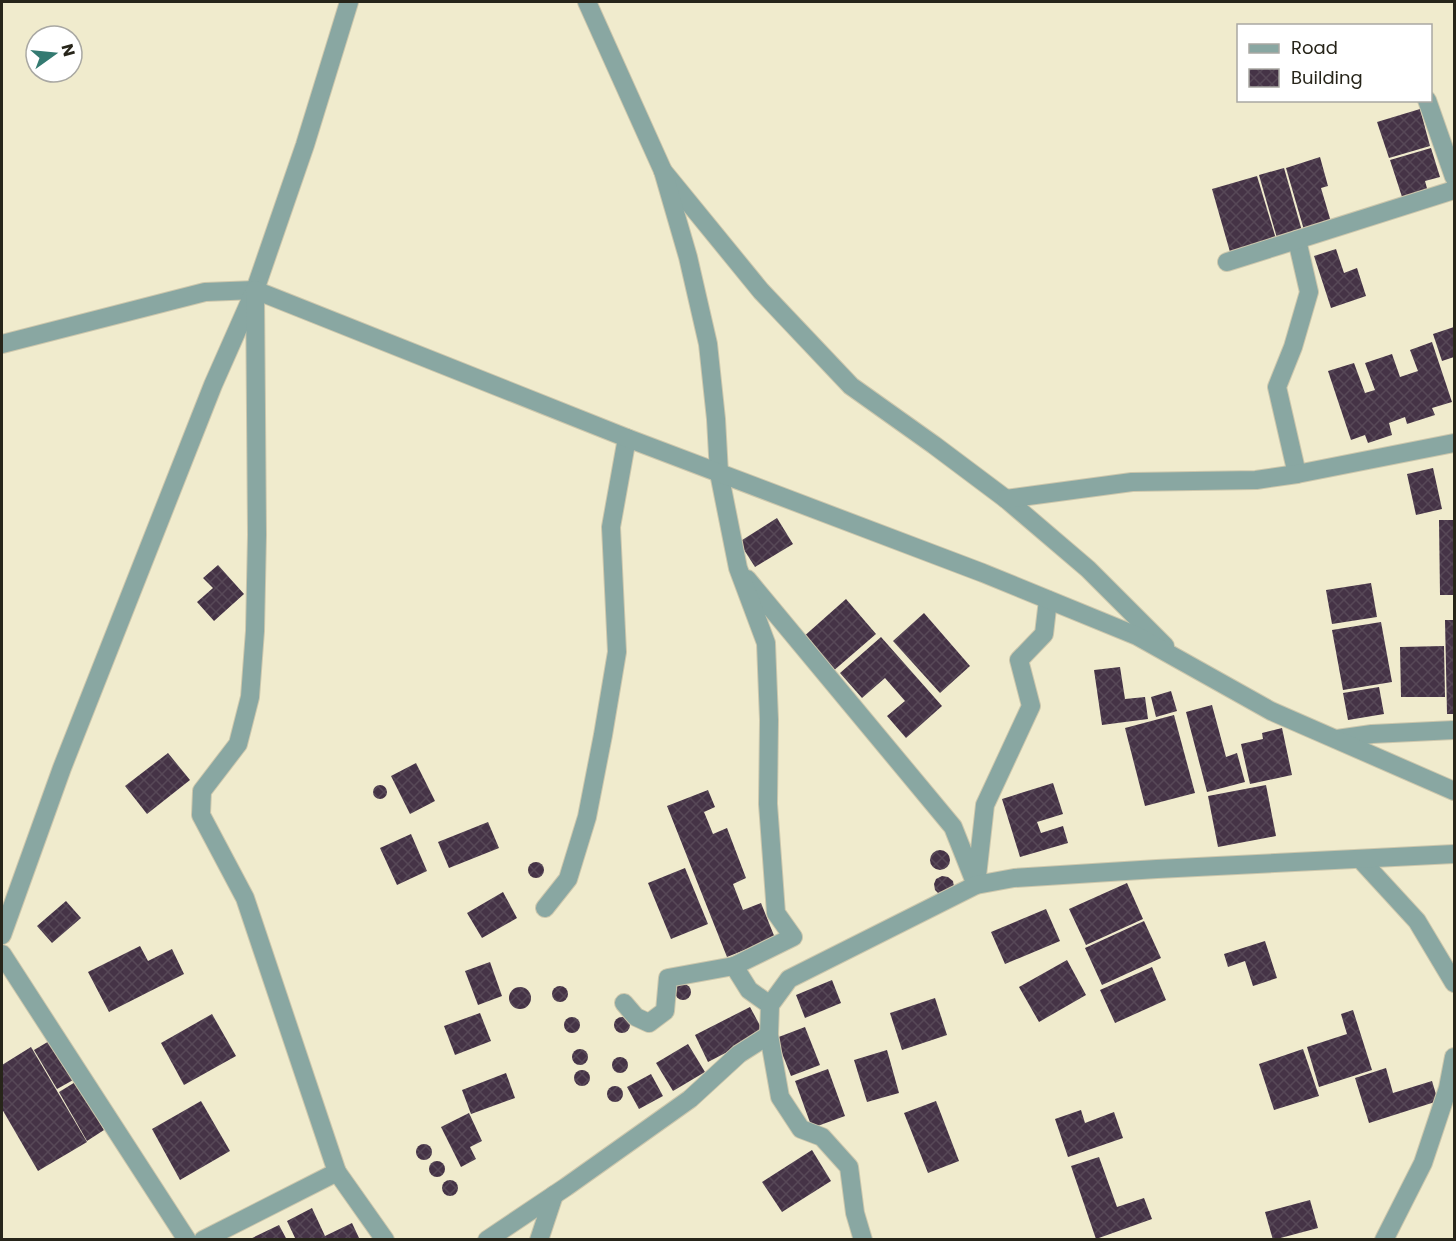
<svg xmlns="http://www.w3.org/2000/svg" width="1456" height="1241" viewBox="0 0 1456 1241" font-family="Poppins,sans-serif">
<defs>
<pattern id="building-cross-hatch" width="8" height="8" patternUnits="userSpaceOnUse" patternTransform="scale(1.5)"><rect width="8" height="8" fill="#453346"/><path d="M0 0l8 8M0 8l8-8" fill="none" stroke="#574857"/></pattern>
</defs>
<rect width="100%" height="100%" fill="#f0ebcd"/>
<g fill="url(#building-cross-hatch)">
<path d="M 1420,109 L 1430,146 L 1389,158 L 1377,122 Z"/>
<path d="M 1431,148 L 1440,177 L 1425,181 L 1428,192 L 1403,200 L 1390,160 Z"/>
<path d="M 1320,157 L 1328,186 L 1321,188 L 1331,222 L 1304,230 L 1286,168 Z"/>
<path d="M 1284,168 L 1302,231 L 1277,238 L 1259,175 Z"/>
<path d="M 1257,176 L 1276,239 L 1230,252 L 1212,189 Z"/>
<path d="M 1336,249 L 1344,273 L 1357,268 L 1366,296 L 1331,308 L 1314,256 Z"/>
<path d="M 1454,327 L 1454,357 L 1442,361 L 1433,334 Z"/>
<path d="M 1432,342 L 1452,402 L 1432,408 L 1435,415 L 1407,424 L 1405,417 L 1389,423 L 1392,435 L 1368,443 L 1365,435 L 1351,440 L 1328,371 L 1354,363 L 1365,393 L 1375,390 L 1365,363 L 1392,354 L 1400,377 L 1418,371 L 1410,350 Z"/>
<path d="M 1433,468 L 1442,509 L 1416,515 L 1407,474 Z"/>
<path d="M 777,518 L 793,544 L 755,567 L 739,542 Z"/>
<path d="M 1439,520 L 1454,520 L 1454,595 L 1440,595 Z"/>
<path d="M 218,565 L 244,594 L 214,621 L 197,602 L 213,588 L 203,578 Z"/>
<path d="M 1371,583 L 1377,617 L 1332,624 L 1326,590 Z"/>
<path d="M 846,599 L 876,634 L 832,672 L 802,638 Z"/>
<path d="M 924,613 L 970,666 L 940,693 L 893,641 Z"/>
<path d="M 1445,620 L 1454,620 L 1454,714 L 1447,714 Z"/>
<path d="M 1381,622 L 1392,682 L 1343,690 L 1332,630 Z"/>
<path d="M 881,637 L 942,706 L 906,738 L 887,716 L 905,701 L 885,678 L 862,698 L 840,673 Z"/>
<path d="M 1444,646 L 1445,697 L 1401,697 L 1400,647 Z"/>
<path d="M 1120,667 L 1125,699 L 1145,697 L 1148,719 L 1102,725 L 1094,670 Z"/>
<path d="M 1379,687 L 1384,714 L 1348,720 L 1343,693 Z"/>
<path d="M 1171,691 L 1177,711 L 1156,717 L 1151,697 Z"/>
<path d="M 1212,705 L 1226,757 L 1237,753 L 1245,782 L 1207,792 L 1186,712 Z"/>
<path d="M 1174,715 L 1195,793 L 1145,806 L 1125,728 Z"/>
<path d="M 1282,728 L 1292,775 L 1250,784 L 1241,744 L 1263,739 L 1262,733 Z"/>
<path d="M 168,753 L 190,780 L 147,814 L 125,786 Z"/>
<path d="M 416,763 L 435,801 L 410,814 L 391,776 Z"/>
<path d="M 1053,783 L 1063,814 L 1037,822 L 1041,833 L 1063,826 L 1068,843 L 1020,857 L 1002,799 Z"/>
<circle cx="380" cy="792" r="7"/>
<path d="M 1266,785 L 1276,836 L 1218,847 L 1208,796 Z"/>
<path d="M 708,790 L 715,807 L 704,812 L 713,834 L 727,828 L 746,878 L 733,884 L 743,910 L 761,903 L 775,938 L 727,957 L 667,806 Z"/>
<path d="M 488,822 L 499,848 L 449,868 L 438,842 Z"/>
<path d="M 411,834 L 427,871 L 397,885 L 380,848 Z"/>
<circle cx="940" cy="860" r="10"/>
<circle cx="536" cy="870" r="8"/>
<path d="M 685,868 L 708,924 L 671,939 L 648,883 Z"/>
<path d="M 942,876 L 948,877 L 953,881 L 954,887 L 940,895 L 935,890 L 934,884 L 936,879 Z"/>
<path d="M 1127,883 L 1143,919 L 1086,945 L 1069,909 Z"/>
<path d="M 503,892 L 517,918 L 482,938 L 467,913 Z"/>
<path d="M 66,901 L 81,918 L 52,943 L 37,926 Z"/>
<path d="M 1046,909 L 1060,941 L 1005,964 L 991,932 Z"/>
<path d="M 1144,921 L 1161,958 L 1102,985 L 1085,948 Z"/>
<path d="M 1265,941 L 1277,978 L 1253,986 L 1245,961 L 1228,967 L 1224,954 Z"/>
<path d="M 140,946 L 148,961 L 172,949 L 184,974 L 109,1012 L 88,972 Z"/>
<path d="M 1067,960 L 1086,995 L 1039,1022 L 1019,987 Z"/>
<path d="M 490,962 L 502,996 L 478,1005 L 465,971 Z"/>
<path d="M 1152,967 L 1166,1000 L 1115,1023 L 1100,990 Z"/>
<path d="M 832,980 L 841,1003 L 805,1018 L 796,995 Z"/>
<circle cx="683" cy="992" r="8"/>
<circle cx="560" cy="994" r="8"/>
<circle cx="520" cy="998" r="11"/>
<path d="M 935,998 L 947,1035 L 902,1050 L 890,1013 Z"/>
<path d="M 750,1007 L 764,1033 L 708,1062 L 695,1035 Z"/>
<path d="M 1353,1010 L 1372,1070 L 1319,1087 L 1307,1047 L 1347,1034 L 1341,1014 Z"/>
<path d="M 480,1013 L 491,1041 L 455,1055 L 444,1026 Z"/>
<path d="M 212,1014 L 236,1056 L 184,1085 L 161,1043 Z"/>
<circle cx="572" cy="1025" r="8"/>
<circle cx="622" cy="1025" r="8"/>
<path d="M 805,1027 L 820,1065 L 791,1076 L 776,1038 Z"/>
<path d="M 51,1040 L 75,1079 L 57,1089 L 34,1050 Z"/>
<path d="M 688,1044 L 705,1072 L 673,1091 L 656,1063 Z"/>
<path d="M 31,1047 L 87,1142 L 38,1171 L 2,1109 L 2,1065 Z"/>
<path d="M 1303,1049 L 1319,1096 L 1274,1110 L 1259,1064 Z"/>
<circle cx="580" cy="1057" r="8"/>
<path d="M 887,1050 L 899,1093 L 867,1102 L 854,1060 Z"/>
<circle cx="620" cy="1065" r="8"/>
<path d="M 1386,1068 L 1393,1093 L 1432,1081 L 1438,1101 L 1369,1123 L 1355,1078 Z"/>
<path d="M 828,1069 L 845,1116 L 812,1128 L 795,1081 Z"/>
<circle cx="582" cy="1078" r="8"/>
<path d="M 506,1073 L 515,1098 L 471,1114 L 462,1090 Z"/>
<path d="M 651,1074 L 663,1096 L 639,1109 L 627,1087 Z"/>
<path d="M 77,1081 L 104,1130 L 87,1141 L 59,1092 Z"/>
<circle cx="615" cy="1094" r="8"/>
<path d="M 201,1101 L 230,1151 L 180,1180 L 152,1129 Z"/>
<path d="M 936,1101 L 959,1161 L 928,1173 L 904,1113 Z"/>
<path d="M 1081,1110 L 1085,1123 L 1114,1112 L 1123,1138 L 1068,1157 L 1055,1119 Z"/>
<path d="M 469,1113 L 482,1141 L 470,1147 L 476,1159 L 461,1167 L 441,1127 Z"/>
<circle cx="424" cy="1152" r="8"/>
<path d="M 812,1150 L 831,1181 L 782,1212 L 762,1182 Z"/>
<path d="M 1099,1157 L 1117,1207 L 1144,1198 L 1152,1219 L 1096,1239 L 1071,1166 Z"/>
<circle cx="437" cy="1169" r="8"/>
<circle cx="450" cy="1188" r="8"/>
<path d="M 1310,1200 L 1318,1228 L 1273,1240 L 1265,1212 Z"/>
<path d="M 312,1208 L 325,1236 L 352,1223 L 360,1240 L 296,1240 L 287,1221 Z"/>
<path d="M 279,1225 L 287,1240 L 248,1240 Z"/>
</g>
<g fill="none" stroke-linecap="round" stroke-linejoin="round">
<defs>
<g id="minor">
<path d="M 587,2 L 663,171 L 761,291 L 851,386 L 934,445 L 1006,499 L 1088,569 L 1165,646"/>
<path d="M 1427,100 L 1454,177"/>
<path d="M 1297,240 L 1309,292 L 1293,347 L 1277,387 L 1297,474"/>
<path d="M 1227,262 L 1454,190"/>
<path d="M 2,344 L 205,292 L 255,290"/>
<path d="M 1006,499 L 1132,482 L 1256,480 L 1297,474 L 1454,443"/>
<path d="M 747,579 L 953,827 L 976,885 L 985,805 L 1031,706 L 1019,660 L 1044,634 L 1048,600"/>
<path d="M 1337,739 L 1372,734 L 1454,730"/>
<path d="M 1360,859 L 1417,921 L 1454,983"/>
<path d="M 545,908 L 568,879 L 587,817 L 603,735 L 617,652 L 611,527 L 627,438"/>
<path d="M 2,935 L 62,768 L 213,385 L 255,290 L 305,145 L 349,2"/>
<path d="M 2,954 L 187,1240"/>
<path d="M 734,966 L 749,990 L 770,1005"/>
<path d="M 624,1003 L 636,1017 L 649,1023 L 665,1011 L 668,978 L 734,966 L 793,937 L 776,913 L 768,804 L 769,720 L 766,643 L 738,568 L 719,473 L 716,419 L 708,344 L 688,257 L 663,171"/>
<path d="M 769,1035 L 780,1097 L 801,1129 L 822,1137 L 849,1167 L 855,1213 L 863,1240"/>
<path d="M 337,1172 L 385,1240"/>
<path d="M 203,1240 L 337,1172 L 245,898 L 201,815 L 202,791 L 238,744 L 250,697 L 255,631 L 257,535 L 255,290 L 627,438 L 983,573 L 1137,636 L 1271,711 L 1454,791"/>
<path d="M 487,1240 L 566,1187 L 690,1099 L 739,1054 L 769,1035 L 770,1005 L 789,979 L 976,885 L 1014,878 L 1157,869 L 1454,854"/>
<path d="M 539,1240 L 554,1195"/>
<path d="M 1384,1240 L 1423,1163 L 1448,1088 L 1454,1057"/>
</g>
</defs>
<use href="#minor" stroke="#ccc7ad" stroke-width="20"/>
<use href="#minor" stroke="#89a7a2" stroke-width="18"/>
</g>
<rect width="1456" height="1241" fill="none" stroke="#27251a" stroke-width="6"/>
<rect x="1237" y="24" width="195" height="78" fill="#ffffff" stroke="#a9a8a3" stroke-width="1.5"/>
<rect x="1249" y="44" width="30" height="9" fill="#89a7a2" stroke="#a9a8a3" stroke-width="1.5"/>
<text x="1291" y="54" font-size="18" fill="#27251a">Road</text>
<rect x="1249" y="69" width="30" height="18" fill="url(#building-cross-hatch)" stroke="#a9a8a3" stroke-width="1.5"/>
<text x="1291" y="84" font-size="18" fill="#27251a">Building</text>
<g transform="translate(54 54) rotate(75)"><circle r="28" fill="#ffffff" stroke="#a9a8a3" stroke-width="1.5"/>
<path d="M0-4.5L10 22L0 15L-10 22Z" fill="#347a71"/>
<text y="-9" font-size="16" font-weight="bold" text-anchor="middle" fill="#27251a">N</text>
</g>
</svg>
